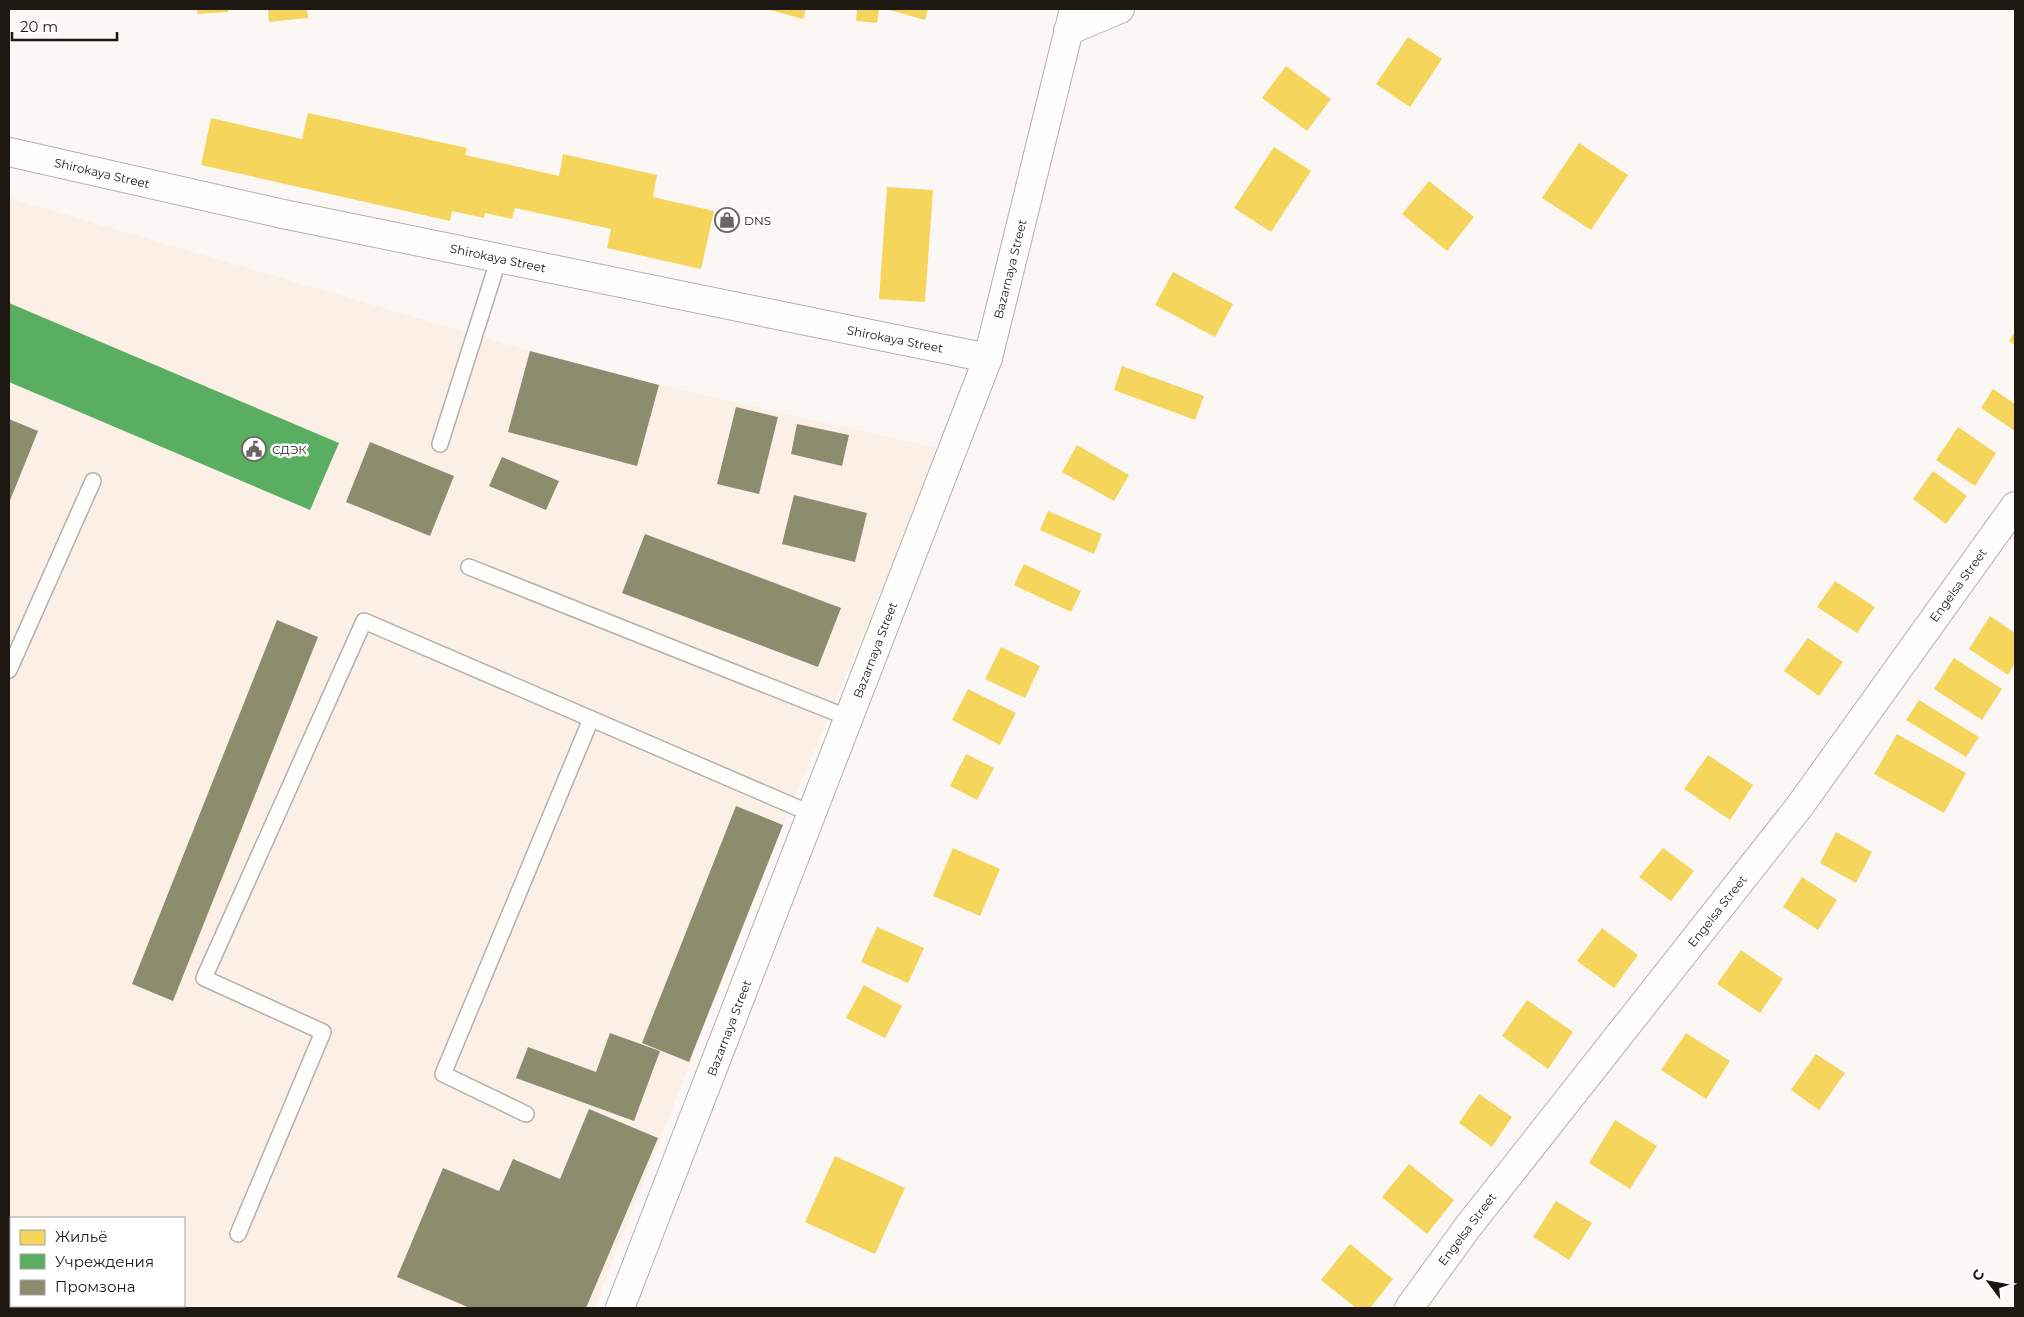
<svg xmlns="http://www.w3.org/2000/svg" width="2024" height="1317" viewBox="0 0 2024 1317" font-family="Montserrat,sans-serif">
<rect width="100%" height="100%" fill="#faf7f4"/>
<path fill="#fcf0e6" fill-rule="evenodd" d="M 9,198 L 530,351 L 659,385 L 941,449 L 783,825 L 594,1308 L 9,1308 ZM 11,1218 L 184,1218 L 184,1306 L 11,1306 Z"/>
<g fill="#f6d55c">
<path d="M 197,9 L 228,9 L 228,12 L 198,14 Z"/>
<path d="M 268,9 L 307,9 L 308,18 L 269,22 Z"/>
<path d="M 767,9 L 806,9 L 803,19 Z"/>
<path d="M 857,9 L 879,9 L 877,23 L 856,21 Z"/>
<path d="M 886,9 L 928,9 L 925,20 Z"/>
<path d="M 1408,37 L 1442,59 L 1410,107 L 1376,84 Z"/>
<path d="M 1286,66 L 1331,99 L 1307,131 L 1262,98 Z"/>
<path d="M 308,113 L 467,148 L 465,155 L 559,176 L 563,154 L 657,175 L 653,197 L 714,211 L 701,269 L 607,248 L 611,229 L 515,208 L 512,219 L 485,213 L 484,218 L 452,211 L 450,221 L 201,165 L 211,118 L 302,139 Z"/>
<path d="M 1579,143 L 1628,175 L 1591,230 L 1542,198 Z"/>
<path d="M 1274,147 L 1311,171 L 1271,232 L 1234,208 Z"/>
<path d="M 1429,181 L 1474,217 L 1447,251 L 1402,214 Z"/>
<path d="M 887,187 L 933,190 L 925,302 L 879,299 Z"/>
<path d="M 1173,272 L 1233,304 L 1215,337 L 1155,305 Z"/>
<path d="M 2015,332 L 2015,345 L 2009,341 Z"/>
<path d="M 1122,366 L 1204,396 L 1195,420 L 1114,390 Z"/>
<path d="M 1993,389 L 2015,404 L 2015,431 L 1981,408 Z"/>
<path d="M 1958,427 L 1996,453 L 1975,486 L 1936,460 Z"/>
<path d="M 1077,445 L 1129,475 L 1114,501 L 1062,472 Z"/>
<path d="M 1933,471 L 1967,496 L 1946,524 L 1913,499 Z"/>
<path d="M 1048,511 L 1102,534 L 1094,554 L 1040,530 Z"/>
<path d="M 1024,564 L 1081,591 L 1071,612 L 1014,585 Z"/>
<path d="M 1835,581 L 1875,607 L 1857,633 L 1817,607 Z"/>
<path d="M 1990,616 L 2015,633 L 2015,663 L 2008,675 L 1969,649 Z"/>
<path d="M 1808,638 L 1843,662 L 1819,696 L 1784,671 Z"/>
<path d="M 1001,647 L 1040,666 L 1025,698 L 985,679 Z"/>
<path d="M 1954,658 L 2002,689 L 1982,720 L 1934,689 Z"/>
<path d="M 968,689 L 1016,713 L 1000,745 L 952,720 Z"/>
<path d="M 1919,700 L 1979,737 L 1966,757 L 1906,720 Z"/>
<path d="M 1897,734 L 1966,773 L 1944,813 L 1874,774 Z"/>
<path d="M 966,754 L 994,768 L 977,800 L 950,786 Z"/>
<path d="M 1708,755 L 1753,785 L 1730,820 L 1684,789 Z"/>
<path d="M 1836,832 L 1872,852 L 1856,883 L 1820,863 Z"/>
<path d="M 953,848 L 1000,869 L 980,916 L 933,896 Z"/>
<path d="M 1663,848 L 1694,871 L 1671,901 L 1639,877 Z"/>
<path d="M 1802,877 L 1837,900 L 1818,930 L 1783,907 Z"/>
<path d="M 877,927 L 924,948 L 908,983 L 861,962 Z"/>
<path d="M 1602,928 L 1638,955 L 1614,988 L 1577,961 Z"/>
<path d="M 1741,950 L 1783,979 L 1760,1013 L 1717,984 Z"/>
<path d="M 864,985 L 902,1006 L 885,1038 L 846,1018 Z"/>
<path d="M 1527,1000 L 1573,1032 L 1548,1069 L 1502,1036 Z"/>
<path d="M 1686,1033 L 1730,1061 L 1706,1099 L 1661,1070 Z"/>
<path d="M 1816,1054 L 1845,1073 L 1819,1110 L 1791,1090 Z"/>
<path d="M 1479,1094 L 1512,1117 L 1492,1147 L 1459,1123 Z"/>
<path d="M 1615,1120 L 1657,1146 L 1630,1189 L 1589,1163 Z"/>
<path d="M 835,1156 L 905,1188 L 875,1254 L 805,1222 Z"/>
<path d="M 1409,1164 L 1454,1200 L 1427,1234 L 1382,1197 Z"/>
<path d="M 1556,1201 L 1592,1223 L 1569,1260 L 1533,1237 Z"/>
<path d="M 1350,1244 L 1393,1279 L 1370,1308 L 1356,1308 L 1321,1280 Z"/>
</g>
<path fill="#5aae61" d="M 9,303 L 339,443 L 310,510 L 9,382 Z"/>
<g fill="#8c8c6e">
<path d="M 530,351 L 659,385 L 637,466 L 508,432 Z"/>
<path d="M 736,407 L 778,417 L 759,494 L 717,484 Z"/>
<path d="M 9,419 L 38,431 L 9,503 Z"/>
<path d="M 797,424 L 849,435 L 842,466 L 791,454 Z"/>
<path d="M 370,442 L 454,476 L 430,536 L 346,502 Z"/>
<path d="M 502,457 L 559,481 L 546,510 L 489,486 Z"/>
<path d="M 794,495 L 867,513 L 855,562 L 782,544 Z"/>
<path d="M 645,534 L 841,608 L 818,667 L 622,593 Z"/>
<path d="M 277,620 L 318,637 L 173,1001 L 132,984 Z"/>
<path d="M 736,806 L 783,825 L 689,1062 L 642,1043 Z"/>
<path d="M 610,1033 L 660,1051 L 634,1121 L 516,1078 L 528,1047 L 596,1072 Z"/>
<path d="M 589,1109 L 658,1138 L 586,1308 L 470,1308 L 397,1277 L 443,1168 L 499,1191 L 513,1159 L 560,1179 Z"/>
</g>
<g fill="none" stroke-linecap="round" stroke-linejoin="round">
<defs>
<g id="service">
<path d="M 440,444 L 499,258"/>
<path d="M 469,567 L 849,718"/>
<path d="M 9,670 L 93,481"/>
<path d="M 526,1114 L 443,1074 L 591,719"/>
<path d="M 238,1234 L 323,1032 L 204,978 L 364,621 L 812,814"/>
</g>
<g id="minor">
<path d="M 1068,31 L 1120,9"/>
<path d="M 1409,1308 L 1467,1228 L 1799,807 L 2015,506"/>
</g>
<g id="tertiary">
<path d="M 9,152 L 283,214 L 988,358"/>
<path d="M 620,1308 L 988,358 L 1074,9"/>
</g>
</defs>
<use href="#service" stroke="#b4b0ab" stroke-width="18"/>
<use href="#minor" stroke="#b4b0ab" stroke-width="30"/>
<use href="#tertiary" stroke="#b4b0ab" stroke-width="30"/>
<use href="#service" stroke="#fefefd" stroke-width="15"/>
<use href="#minor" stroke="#fefefd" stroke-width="28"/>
<use href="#tertiary" stroke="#fefefd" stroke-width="28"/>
</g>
<defs>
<symbol id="shop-ring" viewBox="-11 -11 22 22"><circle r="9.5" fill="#fff" stroke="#6a6661" stroke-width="1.5"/><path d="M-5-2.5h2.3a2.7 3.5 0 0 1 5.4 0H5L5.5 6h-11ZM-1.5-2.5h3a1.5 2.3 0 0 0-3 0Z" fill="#6a6661"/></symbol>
<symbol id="civic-ring" viewBox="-11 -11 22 22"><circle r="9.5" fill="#fff" stroke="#6a6661" stroke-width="1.5"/><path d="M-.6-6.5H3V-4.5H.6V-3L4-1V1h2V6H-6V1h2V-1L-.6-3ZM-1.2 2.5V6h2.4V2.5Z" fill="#6a6661"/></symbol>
</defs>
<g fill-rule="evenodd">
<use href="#shop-ring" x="713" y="206" width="28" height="28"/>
<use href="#civic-ring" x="240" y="435" width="28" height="28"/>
</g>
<g text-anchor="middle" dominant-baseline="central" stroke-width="5" stroke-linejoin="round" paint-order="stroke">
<g font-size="12" fill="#1d1812" stroke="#fff">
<text transform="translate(102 173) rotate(13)">Shirokaya Street</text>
<text transform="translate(498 258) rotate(12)">Shirokaya Street</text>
<text transform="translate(1010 269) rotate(-76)">Bazarnaya Street</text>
<text transform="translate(895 339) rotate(11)">Shirokaya Street</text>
<text transform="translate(1958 585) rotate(-54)">Engelsa Street</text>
<text transform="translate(875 650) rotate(-69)">Bazarnaya Street</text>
<text transform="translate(1717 911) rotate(-52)">Engelsa Street</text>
<text transform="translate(729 1028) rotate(-69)">Bazarnaya Street</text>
<text transform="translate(1467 1229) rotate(-53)">Engelsa Street</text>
</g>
<g font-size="12" fill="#1d1812" stroke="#fff" text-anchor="start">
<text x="744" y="220">DNS</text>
<text x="272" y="449">СДЭК</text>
</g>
</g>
<rect width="2024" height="1317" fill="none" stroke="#1d1812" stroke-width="20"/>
<rect x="10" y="1217" width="175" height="90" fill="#ffffff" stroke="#a5a3a0"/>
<rect x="20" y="1230" width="25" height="15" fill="#f6d55c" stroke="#a5a3a0"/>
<text x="55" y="1242" font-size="15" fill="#1d1812">Жильё</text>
<rect x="20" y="1254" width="25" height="15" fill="#5aae61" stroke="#a5a3a0"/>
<text x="55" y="1267" font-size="15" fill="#1d1812">Учреждения</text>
<rect x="20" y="1280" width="25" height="15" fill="#8c8c6e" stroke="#a5a3a0"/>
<text x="55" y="1292" font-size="15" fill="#1d1812">Промзона</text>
<g transform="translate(1989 1282) rotate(302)" stroke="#ffffff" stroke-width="4" paint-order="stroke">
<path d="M0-4L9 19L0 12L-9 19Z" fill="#1d1812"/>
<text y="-8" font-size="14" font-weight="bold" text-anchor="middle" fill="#1d1812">С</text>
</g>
<path d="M12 32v8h105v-8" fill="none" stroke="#1d1812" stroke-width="2.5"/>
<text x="20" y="32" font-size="15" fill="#1d1812" stroke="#ffffff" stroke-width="4" paint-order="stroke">20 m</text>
</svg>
